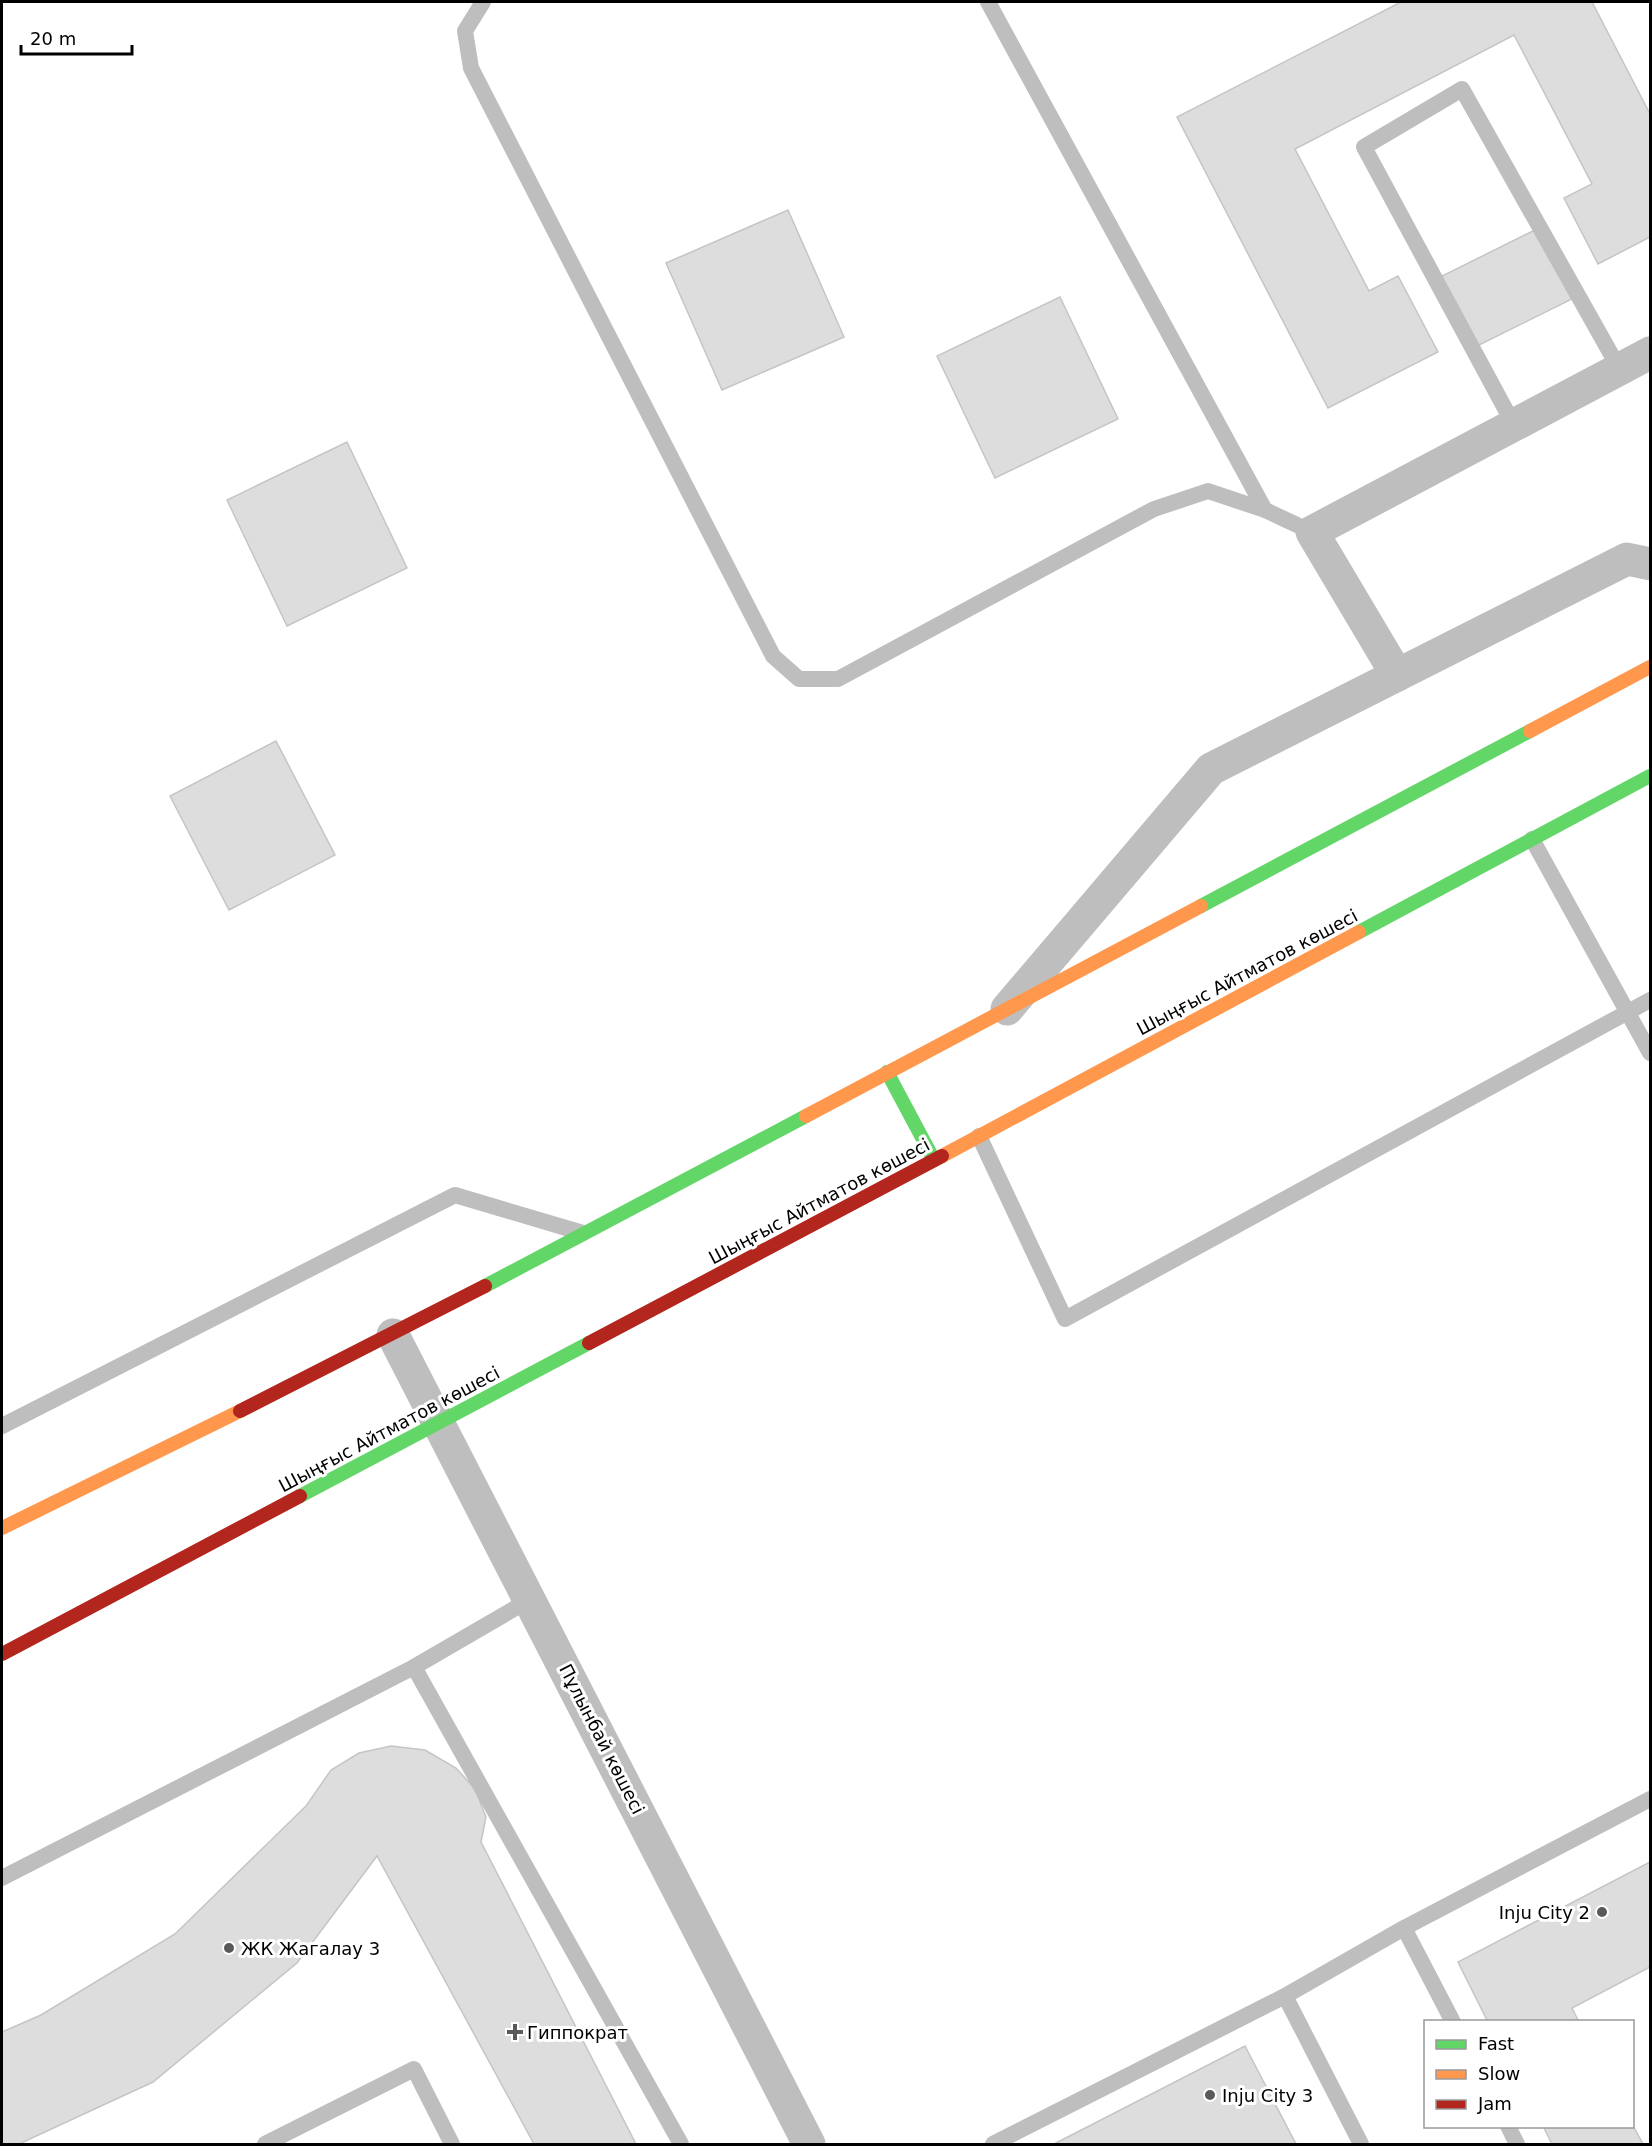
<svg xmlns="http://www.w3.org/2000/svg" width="1652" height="2146" viewBox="0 0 1652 2146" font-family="'DejaVu Sans',sans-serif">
<rect width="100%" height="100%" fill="#fff"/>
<g fill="#ddd" stroke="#c5c5c5" stroke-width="1.5">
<path d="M 1401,2 L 1592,2 L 1650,114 L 1650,237 L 1598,264 L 1564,198 L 1592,184 L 1514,35 L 1295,149 L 1369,291 L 1398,276 L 1438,352 L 1328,408 L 1177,117 Z"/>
<path d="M 788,210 L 844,337 L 722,390 L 666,263 Z"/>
<path d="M 1537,229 L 1572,299 L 1473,348 L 1438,278 Z"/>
<path d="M 1060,297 L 1118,419 L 995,478 L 937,356 Z"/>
<path d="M 347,442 L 407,568 L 287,626 L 227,500 Z"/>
<path d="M 276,741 L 335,855 L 229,910 L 170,796 Z"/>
<path d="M 391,1746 L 425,1750 L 456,1768 L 475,1789 L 486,1817 L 481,1842 L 636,2144 L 534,2144 L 377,1856 L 297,1963 L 153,2082 L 19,2144 L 2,2144 L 2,2032 L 41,2015 L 175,1934 L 306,1806 L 331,1770 L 359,1753 Z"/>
<path d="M 1650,1862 L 1650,1967 L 1572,2008 L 1579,2022 L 1488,2022 L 1458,1962 Z"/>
<path d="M 1245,2046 L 1296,2144 L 1054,2144 Z"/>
<path d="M 1632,2124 L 1643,2144 L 1552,2144 L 1543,2126 L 1632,2126 Z"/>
</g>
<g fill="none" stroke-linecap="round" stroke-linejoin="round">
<g stroke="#bebebe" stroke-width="16">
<path d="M 483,2 L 465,31 L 471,68 L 773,656 L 799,679 L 838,679 L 1154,509 L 1208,491 L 1265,510 L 1312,532"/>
<path d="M 988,2 L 1265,510"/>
<path d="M 1515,427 L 1364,147 L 1462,89 L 1620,370"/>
<path d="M 1532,839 L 1650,1053"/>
<path d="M 979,1136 L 1065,1319 L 1650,1000"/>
<path d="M 2,1426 L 455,1195 L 583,1233"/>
<path d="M 414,1667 L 531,1599"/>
<path d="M 2,1878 L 414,1667 L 681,2144"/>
<path d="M 1404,1928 L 1453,2022"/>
<path d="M 1285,1996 L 1361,2144"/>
<path d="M 1508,2126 L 1517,2144"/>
<path d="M 265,2144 L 414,2069 L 452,2144"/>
<path d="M 993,2144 L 1285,1996 L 1404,1928 L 1650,1799"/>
</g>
<g stroke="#bebebe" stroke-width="33">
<path d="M 1397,675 L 1312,532 L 1650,353"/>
<path d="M 1007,1009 L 1211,769 L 1627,559 L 1650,564"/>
<path d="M 393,1335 L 809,2144"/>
</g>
<g stroke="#63d668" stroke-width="14">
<path d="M 1201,906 L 1530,731"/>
<path d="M 1359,932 L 1650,776"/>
<path d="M 887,1072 L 934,1160"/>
<path d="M 485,1286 L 806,1116"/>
<path d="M 300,1496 L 589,1343"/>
</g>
<g stroke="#ff974d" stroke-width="14">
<path d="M 1530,731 L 1650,667"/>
<path d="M 806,1116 L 1201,906"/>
<path d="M 942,1156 L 1359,932"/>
<path d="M 2,1528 L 240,1411"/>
</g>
<g stroke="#b3261e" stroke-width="14">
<path d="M 589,1343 L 942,1156"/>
<path d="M 240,1411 L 485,1286"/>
<path d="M 2,1654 L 300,1496"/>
</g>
</g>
<g fill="#595959" stroke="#fff" stroke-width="2">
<circle cx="1602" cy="1912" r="6"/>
<circle cx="229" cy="1948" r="6"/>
<path d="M512 2023h6v6h6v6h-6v6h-6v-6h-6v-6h6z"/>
<circle cx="1210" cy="2095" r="6"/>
</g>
<g text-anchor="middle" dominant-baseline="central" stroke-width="6" stroke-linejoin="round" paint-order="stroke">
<g font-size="18" fill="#000" stroke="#fff">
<text transform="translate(1247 972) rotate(-28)">Шыңғыс Айтматов көшесі</text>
<text transform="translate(819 1201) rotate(-28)">Шыңғыс Айтматов көшесі</text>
<text transform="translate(389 1429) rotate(-28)">Шыңғыс Айтматов көшесі</text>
<text transform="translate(602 1739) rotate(63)">Пұлынбай көшесі</text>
</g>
<g font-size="18" fill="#000" stroke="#fff" text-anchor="start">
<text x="1590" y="1912" text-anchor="end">Inju City 2</text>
<text x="241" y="1948">ЖК Жагалау 3</text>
<text x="527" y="2032">Гиппократ</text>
<text x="1222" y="2095">Inju City 3</text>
</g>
</g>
<rect width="1652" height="2146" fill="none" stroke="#000000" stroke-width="6"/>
<rect x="1424" y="2020" width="210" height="108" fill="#ffffff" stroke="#999999" stroke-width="1.5"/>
<rect x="1436" y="2040" width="30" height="9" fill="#63d668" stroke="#999999" stroke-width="1.5"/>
<text x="1478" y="2050" font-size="18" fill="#000000">Fast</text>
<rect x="1436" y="2070" width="30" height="9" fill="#ff974d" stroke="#999999" stroke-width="1.5"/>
<text x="1478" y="2080" font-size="18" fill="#000000">Slow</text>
<rect x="1436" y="2100" width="30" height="9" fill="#b3261e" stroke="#999999" stroke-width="1.5"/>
<text x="1478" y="2110" font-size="18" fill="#000000">Jam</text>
<path d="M21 45v9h111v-9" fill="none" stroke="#000000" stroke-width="3"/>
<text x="30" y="45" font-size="18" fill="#000000" stroke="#ffffff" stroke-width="4.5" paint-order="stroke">20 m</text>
</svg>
